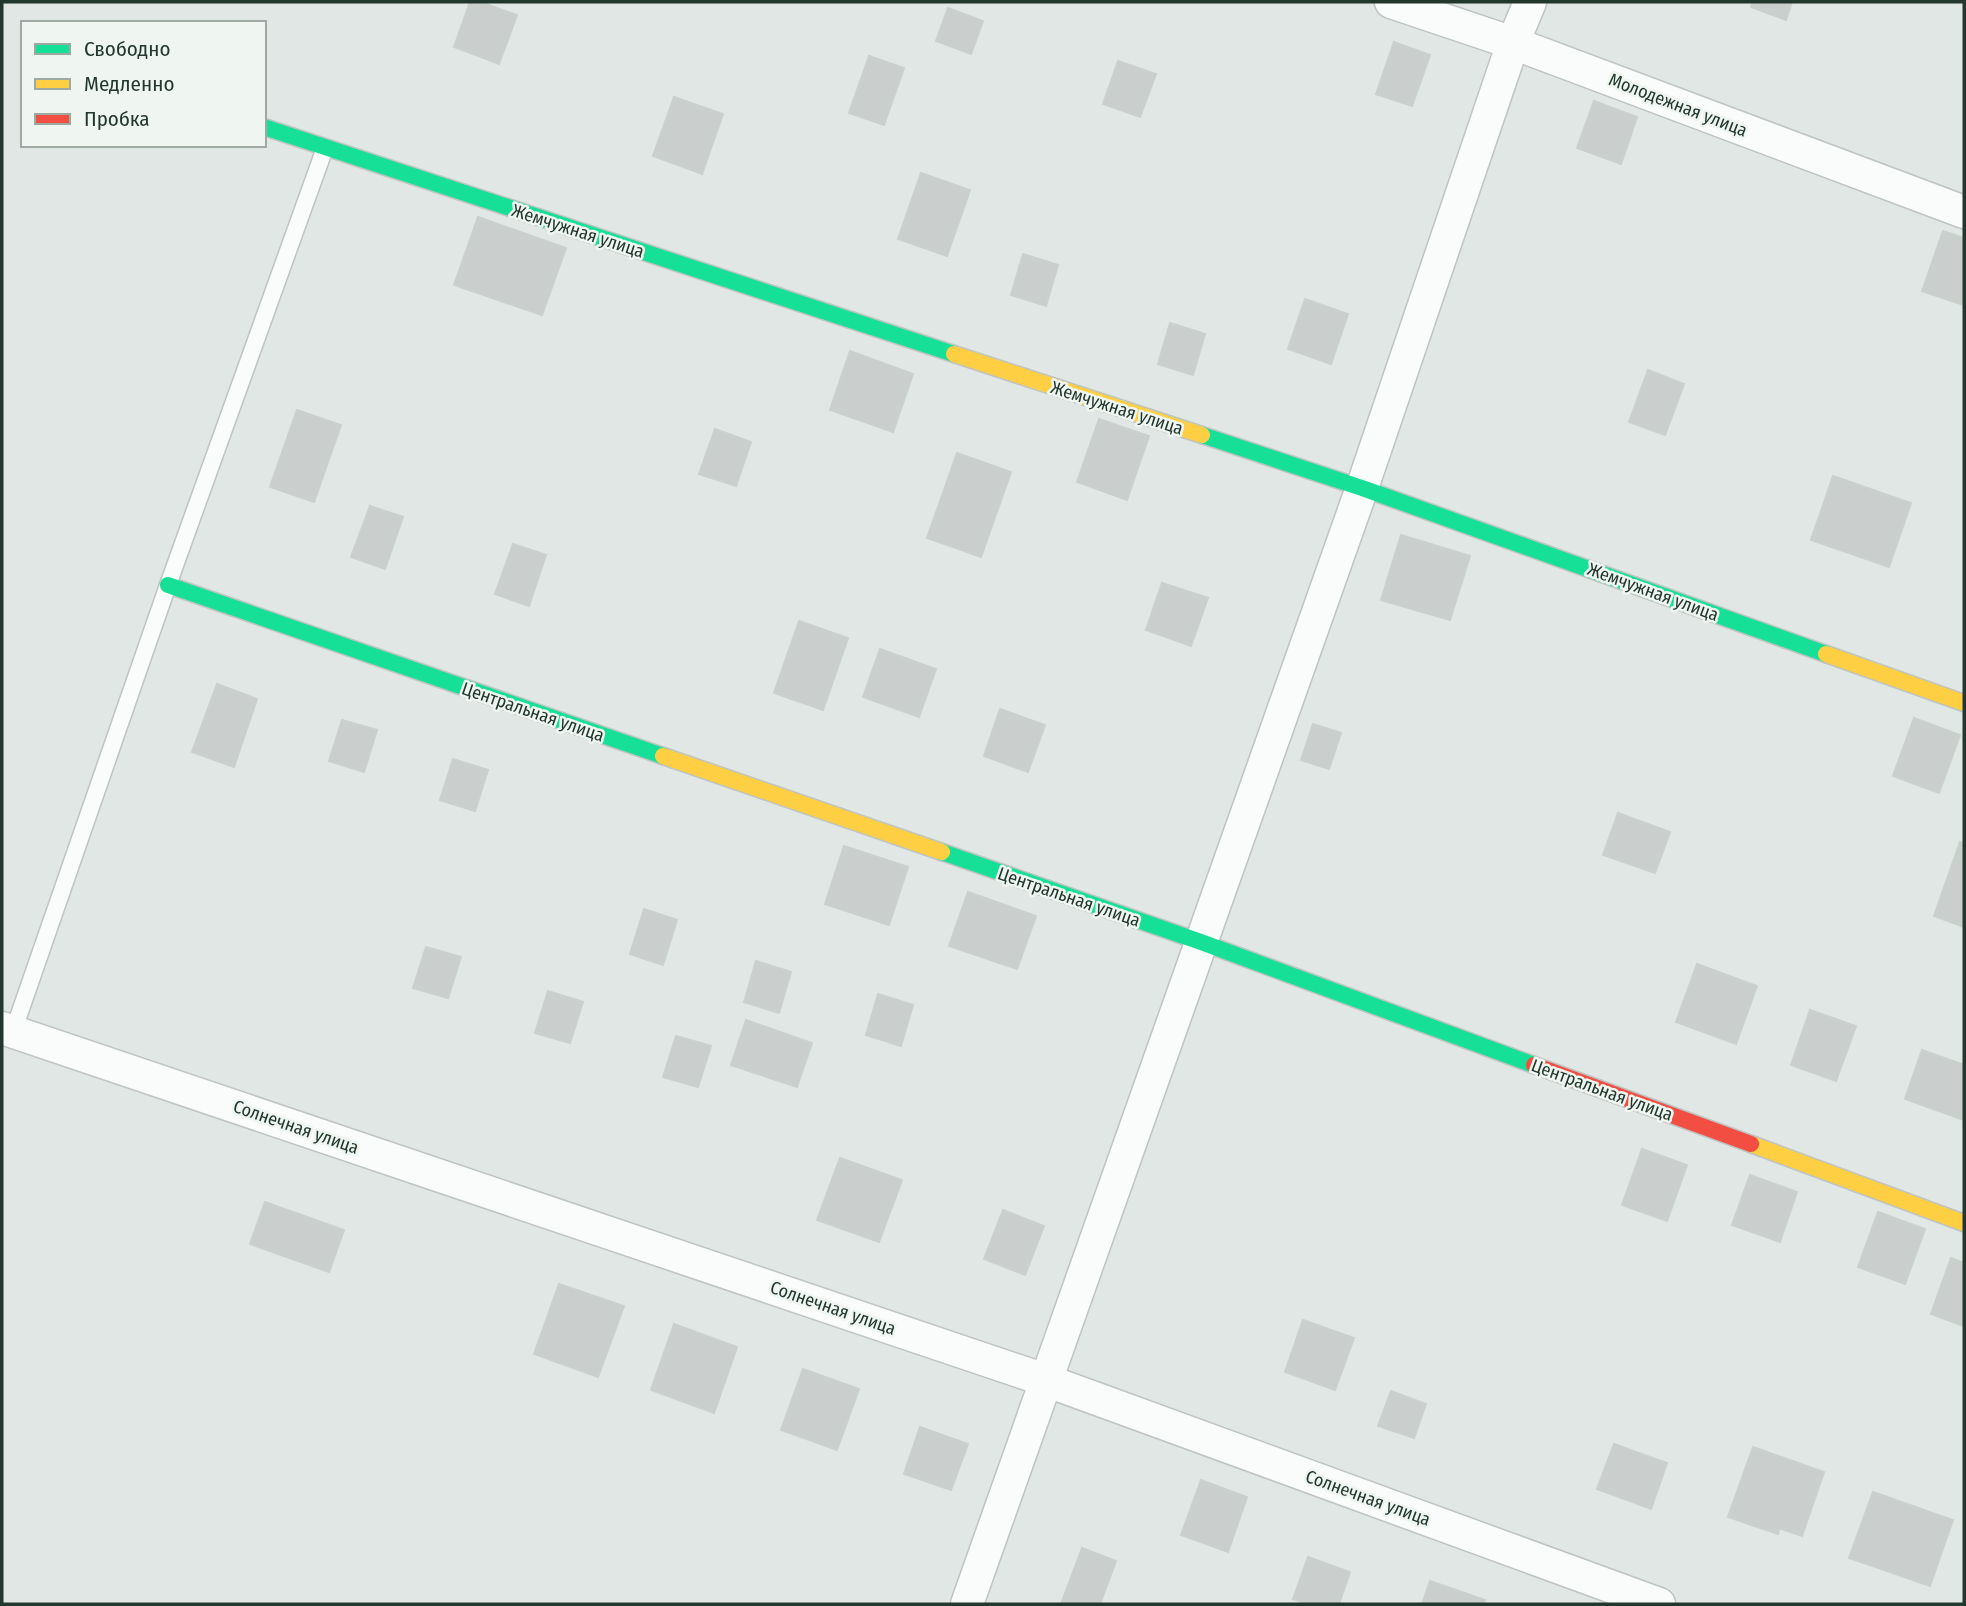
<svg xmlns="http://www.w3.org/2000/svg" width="1966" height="1606" viewBox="0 0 1966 1606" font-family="'Fira Sans Condensed',sans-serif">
<rect width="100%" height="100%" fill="#e1e7e4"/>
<g fill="#cacfcd" stroke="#cad0cc" stroke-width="2">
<path d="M 470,2 L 480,2 L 517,15 L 499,64 L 454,47 Z"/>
<path d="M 1753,2 L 1792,2 L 1786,20 L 1751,7 Z"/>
<path d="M 948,8 L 983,21 L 971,54 L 936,41 Z"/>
<path d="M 1394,42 L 1430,55 L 1412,106 L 1376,94 Z"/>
<path d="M 869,56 L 904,68 L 884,125 L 849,113 Z"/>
<path d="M 1118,61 L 1156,74 L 1140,117 L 1103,104 Z"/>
<path d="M 674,97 L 723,114 L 702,174 L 653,156 Z"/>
<path d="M 1594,101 L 1637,117 L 1621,164 L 1577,148 Z"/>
<path d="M 921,173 L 970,190 L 947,256 L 898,239 Z"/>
<path d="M 478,217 L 566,248 L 542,315 L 454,285 Z"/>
<path d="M 1943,231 L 1964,238 L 1964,305 L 1922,291 Z"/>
<path d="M 1023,254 L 1058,265 L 1046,306 L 1011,295 Z"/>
<path d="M 1305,299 L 1348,314 L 1331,364 L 1288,349 Z"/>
<path d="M 1170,323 L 1205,334 L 1193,375 L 1158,364 Z"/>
<path d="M 850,351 L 913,374 L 893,432 L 830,410 Z"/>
<path d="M 1648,370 L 1684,384 L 1665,435 L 1629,422 Z"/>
<path d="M 297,410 L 341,425 L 314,502 L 270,487 Z"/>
<path d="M 1099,419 L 1149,436 L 1127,500 L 1077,482 Z"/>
<path d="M 715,429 L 751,442 L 736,486 L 699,474 Z"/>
<path d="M 957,453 L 1011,472 L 981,557 L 927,538 Z"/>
<path d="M 1833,476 L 1911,503 L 1889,567 L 1811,540 Z"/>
<path d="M 370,506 L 403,517 L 385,569 L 351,557 Z"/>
<path d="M 1401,535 L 1470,556 L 1450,620 L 1381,600 Z"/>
<path d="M 513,544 L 546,555 L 529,606 L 495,594 Z"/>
<path d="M 1162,583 L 1208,598 L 1191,646 L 1146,630 Z"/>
<path d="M 799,621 L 848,638 L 823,710 L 774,693 Z"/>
<path d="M 880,649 L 936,669 L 919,717 L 863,697 Z"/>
<path d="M 217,684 L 257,699 L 234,767 L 192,752 Z"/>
<path d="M 1000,709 L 1045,725 L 1028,772 L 984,756 Z"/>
<path d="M 1914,718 L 1960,735 L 1939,793 L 1893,776 Z"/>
<path d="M 342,720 L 377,730 L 364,772 L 329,761 Z"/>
<path d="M 1313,724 L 1341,733 L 1329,769 L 1301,760 Z"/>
<path d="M 453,759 L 488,770 L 475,811 L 440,800 Z"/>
<path d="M 1618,813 L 1670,832 L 1655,873 L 1603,855 Z"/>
<path d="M 1960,842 L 1964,843 L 1964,927 L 1934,916 Z"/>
<path d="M 844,846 L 908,867 L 889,925 L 825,904 Z"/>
<path d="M 968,892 L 1036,916 L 1017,969 L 949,946 Z"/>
<path d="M 644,909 L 677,920 L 663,965 L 630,954 Z"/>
<path d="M 426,947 L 461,957 L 448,998 L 413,988 Z"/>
<path d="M 756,961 L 791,972 L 779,1013 L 744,1002 Z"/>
<path d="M 1697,964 L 1757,986 L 1736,1044 L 1676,1022 Z"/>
<path d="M 548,991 L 583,1002 L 570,1043 L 535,1033 Z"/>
<path d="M 878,994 L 913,1005 L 901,1046 L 866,1035 Z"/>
<path d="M 1810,1010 L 1856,1026 L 1836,1081 L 1791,1065 Z"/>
<path d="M 746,1020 L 812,1043 L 797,1087 L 731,1065 Z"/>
<path d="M 676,1036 L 711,1046 L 698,1087 L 663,1077 Z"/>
<path d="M 1922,1050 L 1964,1065 L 1964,1120 L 1905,1099 Z"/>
<path d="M 1642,1149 L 1687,1165 L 1667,1221 L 1622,1205 Z"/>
<path d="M 840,1158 L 902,1180 L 879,1242 L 817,1220 Z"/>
<path d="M 1750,1175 L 1797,1192 L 1780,1242 L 1732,1225 Z"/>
<path d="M 265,1202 L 344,1230 L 329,1272 L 250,1244 Z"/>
<path d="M 1003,1210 L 1044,1226 L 1025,1275 L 984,1259 Z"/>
<path d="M 1878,1212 L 1925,1229 L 1905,1284 L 1858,1267 Z"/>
<path d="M 1951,1258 L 1964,1263 L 1964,1326 L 1931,1314 Z"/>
<path d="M 559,1284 L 624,1306 L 598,1377 L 534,1354 Z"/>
<path d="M 1303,1320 L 1354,1338 L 1335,1390 L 1285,1372 Z"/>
<path d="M 674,1324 L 737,1347 L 714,1413 L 651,1390 Z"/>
<path d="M 803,1369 L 859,1389 L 837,1450 L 781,1430 Z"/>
<path d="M 1391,1391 L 1426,1404 L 1414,1438 L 1378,1426 Z"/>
<path d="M 920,1427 L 968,1444 L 951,1490 L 904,1474 Z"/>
<path d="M 1614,1444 L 1667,1463 L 1651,1509 L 1597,1489 Z"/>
<path d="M 1753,1447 L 1824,1472 L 1802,1536 L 1779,1528 L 1778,1534 L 1728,1517 Z"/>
<path d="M 1201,1480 L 1247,1497 L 1228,1552 L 1181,1535 Z"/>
<path d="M 1873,1492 L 1953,1520 L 1930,1586 L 1849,1558 Z"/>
<path d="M 1082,1548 L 1116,1561 L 1100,1604 L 1061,1604 Z"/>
<path d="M 1308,1557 L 1350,1572 L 1339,1604 L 1308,1604 L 1293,1599 Z"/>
<path d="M 1430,1581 L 1485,1600 L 1483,1604 L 1422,1604 Z"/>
</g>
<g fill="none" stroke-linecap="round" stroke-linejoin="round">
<defs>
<path id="lane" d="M 13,1032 L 168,585 L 325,148"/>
<g id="street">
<path d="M 1391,2 L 1513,43 L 1964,212"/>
<path d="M 2,1028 L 1045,1380 L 1659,1604"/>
<path d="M 967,1604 L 1362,488 L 1513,43 L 1530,2"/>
</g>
<g id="fast">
<path d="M 264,127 L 954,354"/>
<path d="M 1202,435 L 1362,488 L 1826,654"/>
<path d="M 168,585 L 663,756"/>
<path d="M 942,852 L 1201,942 L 1534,1065"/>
</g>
<g id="slow">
<path d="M 954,354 L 1202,435"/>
<path d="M 1826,654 L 1964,703"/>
<path d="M 663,756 L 942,852"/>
<path d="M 1751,1144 L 1964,1223"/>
</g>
<path id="jam" d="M 1534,1065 L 1751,1144"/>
</defs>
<use href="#lane" stroke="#bec4c1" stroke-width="19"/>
<use href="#street" stroke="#bec4c1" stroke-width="35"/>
<use href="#fast" stroke="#bec4c1" stroke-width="19"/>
<use href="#slow" stroke="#bec4c1" stroke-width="19"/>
<use href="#jam" stroke="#bec4c1" stroke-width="19"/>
<use href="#lane" stroke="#fafbfb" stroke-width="16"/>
<use href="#street" stroke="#fafbfb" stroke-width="32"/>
<use href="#fast" stroke="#16e098" stroke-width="16"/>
<use href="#slow" stroke="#ffcf43" stroke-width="16"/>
<use href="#jam" stroke="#f24e42" stroke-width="16"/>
</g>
<g text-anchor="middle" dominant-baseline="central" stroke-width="5" stroke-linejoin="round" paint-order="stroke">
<g font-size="18" fill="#22372d" stroke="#eff6f1">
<text transform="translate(1678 105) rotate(21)">Молодежная улица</text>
<text transform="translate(578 231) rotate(18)">Жемчужная улица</text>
<text transform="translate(1117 408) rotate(18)">Жемчужная улица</text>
<text transform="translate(1653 592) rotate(20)">Жемчужная улица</text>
<text transform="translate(533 712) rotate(19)">Центральная улица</text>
<text transform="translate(1069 897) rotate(19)">Центральная улица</text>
<text transform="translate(1602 1090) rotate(20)">Центральная улица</text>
<text transform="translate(296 1127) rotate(19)">Солнечная улица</text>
<text transform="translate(833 1308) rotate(19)">Солнечная улица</text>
<text transform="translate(1368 1498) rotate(20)">Солнечная улица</text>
</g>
</g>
<rect width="1966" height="1606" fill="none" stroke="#22372d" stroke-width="7"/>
<rect x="21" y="21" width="245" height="126" fill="#eff6f1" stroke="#9daaa3" stroke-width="2"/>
<rect x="35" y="44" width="35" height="10" fill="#16e098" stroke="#9daaa3" stroke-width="2"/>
<text x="84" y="56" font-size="21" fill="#22372d">Свободно</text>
<rect x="35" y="79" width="35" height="10" fill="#ffcf43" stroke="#9daaa3" stroke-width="2"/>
<text x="84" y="91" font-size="21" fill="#22372d">Медленно</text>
<rect x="35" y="114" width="35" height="10" fill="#f24e42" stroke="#9daaa3" stroke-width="2"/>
<text x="84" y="126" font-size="21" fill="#22372d">Пробка</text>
</svg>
